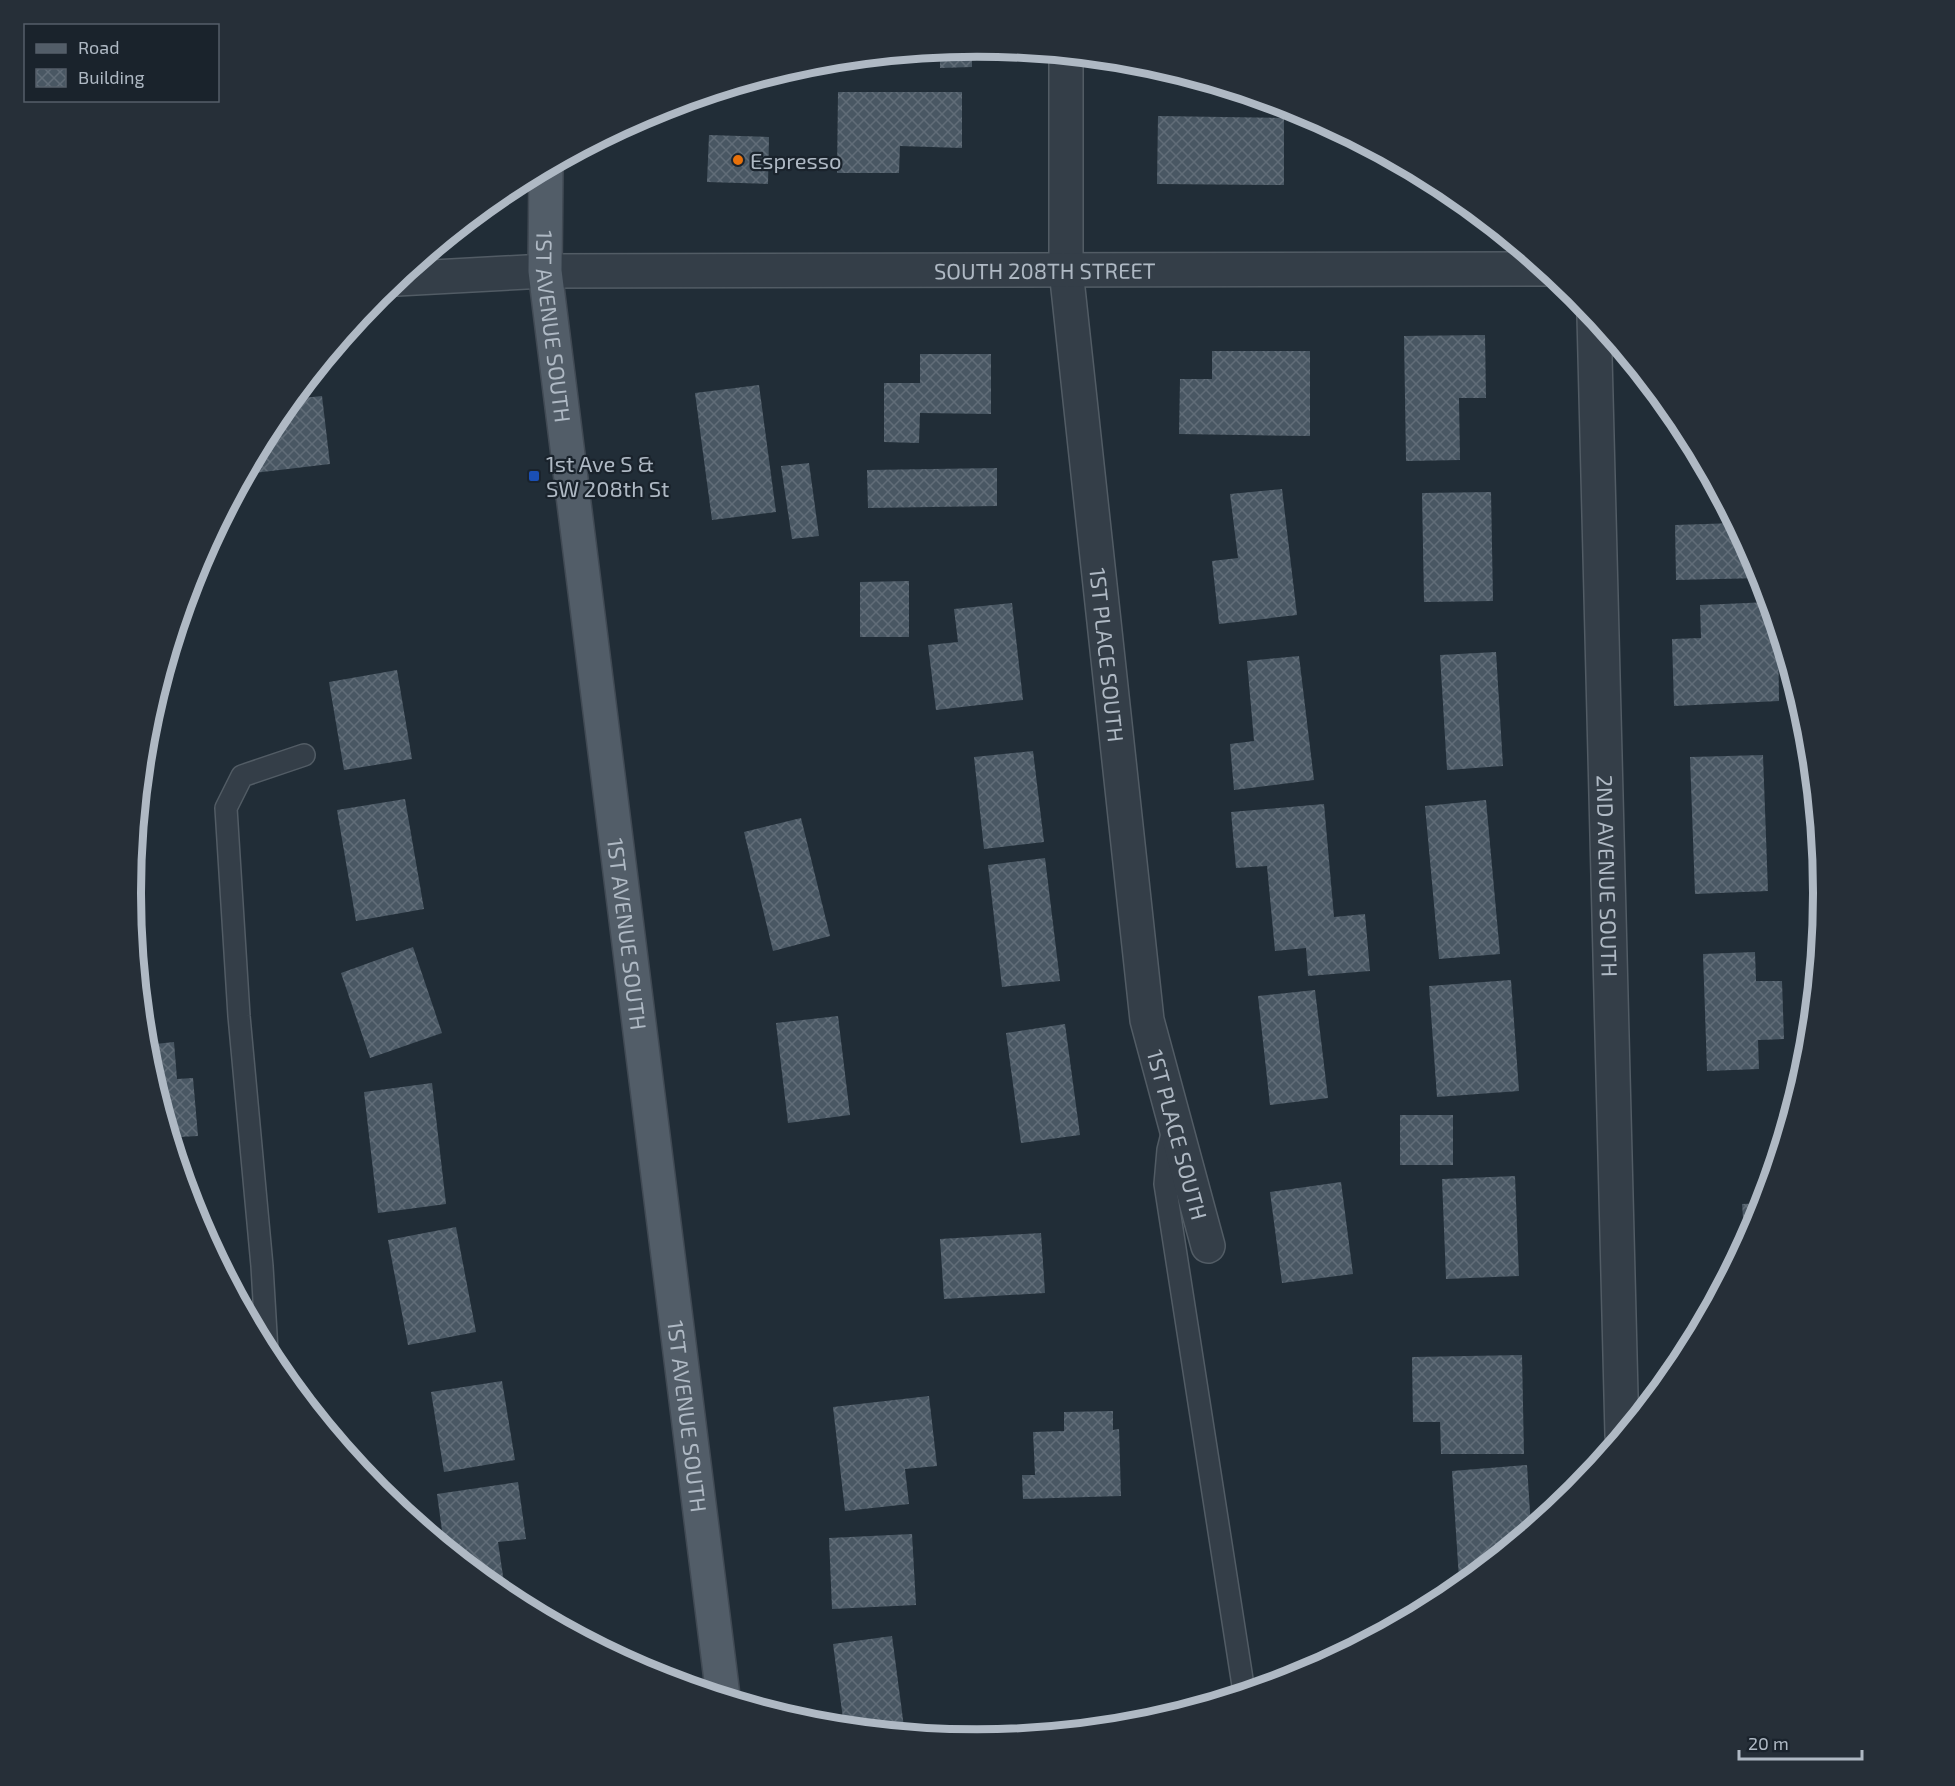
<svg xmlns="http://www.w3.org/2000/svg" width="1955" height="1786" viewBox="0 0 1955 1786" font-family="'Exo 2',sans-serif">
<defs>
<pattern id="building-cross-hatch" width="8" height="8" patternUnits="userSpaceOnUse" patternTransform="scale(1.5)"><rect width="8" height="8" fill="#495763"/><path d="M0 0l8 8M0 8l8-8" fill="none" stroke="#616d78"/></pattern>
</defs>
<rect width="100%" height="100%" fill="#212d37"/>
<g fill="url(#building-cross-hatch)">
<path d="M 972,47 L 972,67 L 940,68 L 940,50 Z"/>
<path d="M 838,92 L 962,92 L 962,148 L 900,146 L 899,173 L 837,173 Z"/>
<path d="M 1158,116 L 1284,118 L 1284,185 L 1157,184 Z"/>
<path d="M 709,135 L 769,137 L 768,184 L 707,182 Z"/>
<path d="M 1485,335 L 1486,398 L 1459,398 L 1460,460 L 1406,461 L 1404,336 Z"/>
<path d="M 1212,351 L 1310,351 L 1310,436 L 1179,434 L 1180,379 L 1212,379 Z"/>
<path d="M 920,354 L 991,354 L 991,414 L 920,413 L 919,443 L 884,442 L 884,383 L 920,383 Z"/>
<path d="M 759,385 L 776,512 L 712,520 L 695,393 Z"/>
<path d="M 322,396 L 330,464 L 246,474 L 274,422 L 293,399 Z"/>
<path d="M 809,463 L 819,536 L 792,539 L 781,466 Z"/>
<path d="M 997,468 L 997,506 L 868,508 L 867,470 Z"/>
<path d="M 1282,489 L 1297,615 L 1219,624 L 1212,561 L 1238,558 L 1230,494 Z"/>
<path d="M 1491,492 L 1493,601 L 1424,602 L 1422,493 Z"/>
<path d="M 1735,523 L 1760,569 L 1762,578 L 1676,580 L 1675,525 Z"/>
<path d="M 909,581 L 909,637 L 860,637 L 860,582 Z"/>
<path d="M 1770,602 L 1778,630 L 1779,701 L 1674,706 L 1672,639 L 1701,638 L 1700,605 Z"/>
<path d="M 1012,603 L 1023,700 L 936,710 L 928,645 L 958,642 L 954,609 Z"/>
<path d="M 1496,652 L 1503,766 L 1447,770 L 1440,655 Z"/>
<path d="M 1299,656 L 1314,780 L 1234,790 L 1230,744 L 1254,741 L 1247,661 Z"/>
<path d="M 397,670 L 412,759 L 344,770 L 329,682 Z"/>
<path d="M 1033,751 L 1044,842 L 984,849 L 974,757 Z"/>
<path d="M 1763,755 L 1768,891 L 1695,894 L 1690,757 Z"/>
<path d="M 405,799 L 424,909 L 356,921 L 337,810 Z"/>
<path d="M 1486,800 L 1500,954 L 1439,959 L 1425,806 Z"/>
<path d="M 1324,804 L 1334,917 L 1365,914 L 1370,971 L 1308,976 L 1306,948 L 1275,951 L 1267,866 L 1236,868 L 1231,812 Z"/>
<path d="M 801,818 L 830,936 L 773,951 L 744,832 Z"/>
<path d="M 1045,858 L 1060,981 L 1002,987 L 988,865 Z"/>
<path d="M 413,947 L 442,1033 L 370,1058 L 341,973 Z"/>
<path d="M 1755,952 L 1756,981 L 1782,981 L 1784,1039 L 1758,1040 L 1759,1069 L 1707,1071 L 1703,954 Z"/>
<path d="M 1511,980 L 1519,1091 L 1437,1097 L 1429,986 Z"/>
<path d="M 1315,990 L 1328,1098 L 1270,1105 L 1258,996 Z"/>
<path d="M 838,1016 L 850,1115 L 788,1123 L 776,1023 Z"/>
<path d="M 1065,1024 L 1080,1135 L 1021,1143 L 1006,1033 Z"/>
<path d="M 174,1042 L 177,1079 L 193,1078 L 198,1136 L 179,1137 L 181,1168 L 147,1058 L 146,1045 Z"/>
<path d="M 432,1083 L 446,1204 L 378,1213 L 364,1092 Z"/>
<rect x="1400" y="1115" width="53" height="50"/>
<path d="M 1767,1168 L 1774,1168 L 1768,1188 Z"/>
<path d="M 1515,1176 L 1519,1276 L 1446,1279 L 1442,1179 Z"/>
<path d="M 1341,1182 L 1353,1274 L 1282,1283 L 1270,1192 Z"/>
<path d="M 1764,1203 L 1759,1217 L 1745,1245 L 1742,1204 Z"/>
<path d="M 456,1227 L 476,1332 L 408,1345 L 388,1240 Z"/>
<path d="M 1041,1233 L 1045,1293 L 944,1299 L 940,1239 Z"/>
<path d="M 1522,1355 L 1524,1454 L 1441,1454 L 1440,1422 L 1413,1422 L 1412,1357 Z"/>
<path d="M 502,1381 L 515,1460 L 444,1472 L 431,1392 Z"/>
<path d="M 929,1396 L 937,1466 L 905,1469 L 909,1504 L 845,1511 L 833,1407 Z"/>
<path d="M 1113,1411 L 1113,1430 L 1119,1429 L 1121,1496 L 1023,1499 L 1022,1475 L 1035,1475 L 1033,1432 L 1064,1431 L 1064,1412 Z"/>
<path d="M 1527,1465 L 1531,1528 L 1471,1578 L 1459,1579 L 1452,1471 Z"/>
<path d="M 518,1482 L 526,1539 L 498,1542 L 506,1596 L 444,1545 L 437,1494 Z"/>
<path d="M 912,1534 L 916,1605 L 832,1609 L 829,1538 Z"/>
<path d="M 892,1636 L 904,1727 L 884,1730 L 844,1726 L 833,1644 Z"/>
</g>
<g fill="none" stroke-linecap="round" stroke-linejoin="round">
<defs>
<g id="service">
<path d="M 1173,1130 L 1168,1150 L 1165,1184 L 1244,1692"/>
<path d="M 267,1351 L 262,1266 L 239,1016 L 226,808 L 242,776 L 304,755"/>
</g>
<g id="minor">
<path id="s1" d="M 1066,55 L 1066,270 L 1147,1020 L 1208,1246"/>
<path id="s2" d="M 1594,316 L 1622,1435"/>
</g>
<g id="tertiary">
<path id="s3" d="M 397,279 L 545,271 L 1545,269"/>
</g>
<g id="primary">
<path id="s4" d="M 546,169 L 545,271 L 723,1696"/>
</g>
</defs>
<use href="#service" stroke="#525c65" stroke-width="24"/>
<use href="#minor" stroke="#525c65" stroke-width="36"/>
<use href="#tertiary" stroke="#525c65" stroke-width="36"/>
<use href="#primary" stroke="#414a54" stroke-width="36"/>
<use href="#service" stroke="#343e48" stroke-width="21"/>
<use href="#minor" stroke="#343e48" stroke-width="33"/>
<use href="#tertiary" stroke="#343e48" stroke-width="33"/>
<use href="#primary" stroke="#525d68" stroke-width="33"/>
</g>
<circle fill="#e8710a" stroke="#1a232c" stroke-width="2" cx="738" cy="160" r="6"/>
<rect fill="#1a4fb4" stroke="#1a232c" stroke-width="2" x="528" y="470" width="12" height="12" rx="3"/>
<g text-anchor="middle" dominant-baseline="central" stroke-width="4.5" stroke-linejoin="round" paint-order="stroke">
<g font-size="22" fill="#afb9c4" stroke="#1a232c" text-anchor="start">
<text x="750" y="160">Espresso</text>
<text x="546" y="463">1st Ave S &amp;<tspan x="546" dy="25">SW 208th St</tspan></text>
</g>
<g font-size="22" fill="#afb9c4" stroke="#1a232c">
<text stroke="none"><textPath href="#s3" startOffset="648">SOUTH 208TH STREET</textPath></text>
<text stroke="none"><textPath href="#s4" startOffset="158">1ST AVENUE SOUTH</textPath></text>
<text stroke="none"><textPath href="#s1" startOffset="602">1ST PLACE SOUTH</textPath></text>
<text stroke="none"><textPath href="#s2" startOffset="560">2ND AVENUE SOUTH</textPath></text>
<text stroke="none"><textPath href="#s4" startOffset="770">1ST AVENUE SOUTH</textPath></text>
<text stroke="none"><textPath href="#s1" startOffset="1088">1ST PLACE SOUTH</textPath></text>
<text stroke="none"><textPath href="#s4" startOffset="1256">1ST AVENUE SOUTH</textPath></text>
</g>
</g>
<path d="M0 0H1955V1786H0ZM141 893a836 836 0 1 1 1672 0a836 836 0 1 1-1672 0Z" fill="#262f38" fill-rule="evenodd"/>
<path fill="none" stroke="#afb9c4" stroke-width="8" d="M141 893a836 836 0 1 1 1672 0a836 836 0 1 1-1672 0Z"/>
<rect x="24" y="24" width="195" height="78" fill="#1a232c" stroke="#565f69" stroke-width="1.5"/>
<rect x="36" y="44" width="30" height="9" fill="#525d68" stroke="#565f69" stroke-width="1.5"/>
<text x="78" y="54" font-size="18" fill="#afb9c4">Road</text>
<rect x="36" y="69" width="30" height="18" fill="url(#building-cross-hatch)" stroke="#565f69" stroke-width="1.5"/>
<text x="78" y="84" font-size="18" fill="#afb9c4">Building</text>
<path d="M1739 1750v9h123v-9" fill="none" stroke="#afb9c4" stroke-width="3"/>
<text x="1748" y="1750" font-size="18" fill="#afb9c4" stroke="#1a232c" stroke-width="4.5" paint-order="stroke">20 m</text>
</svg>
